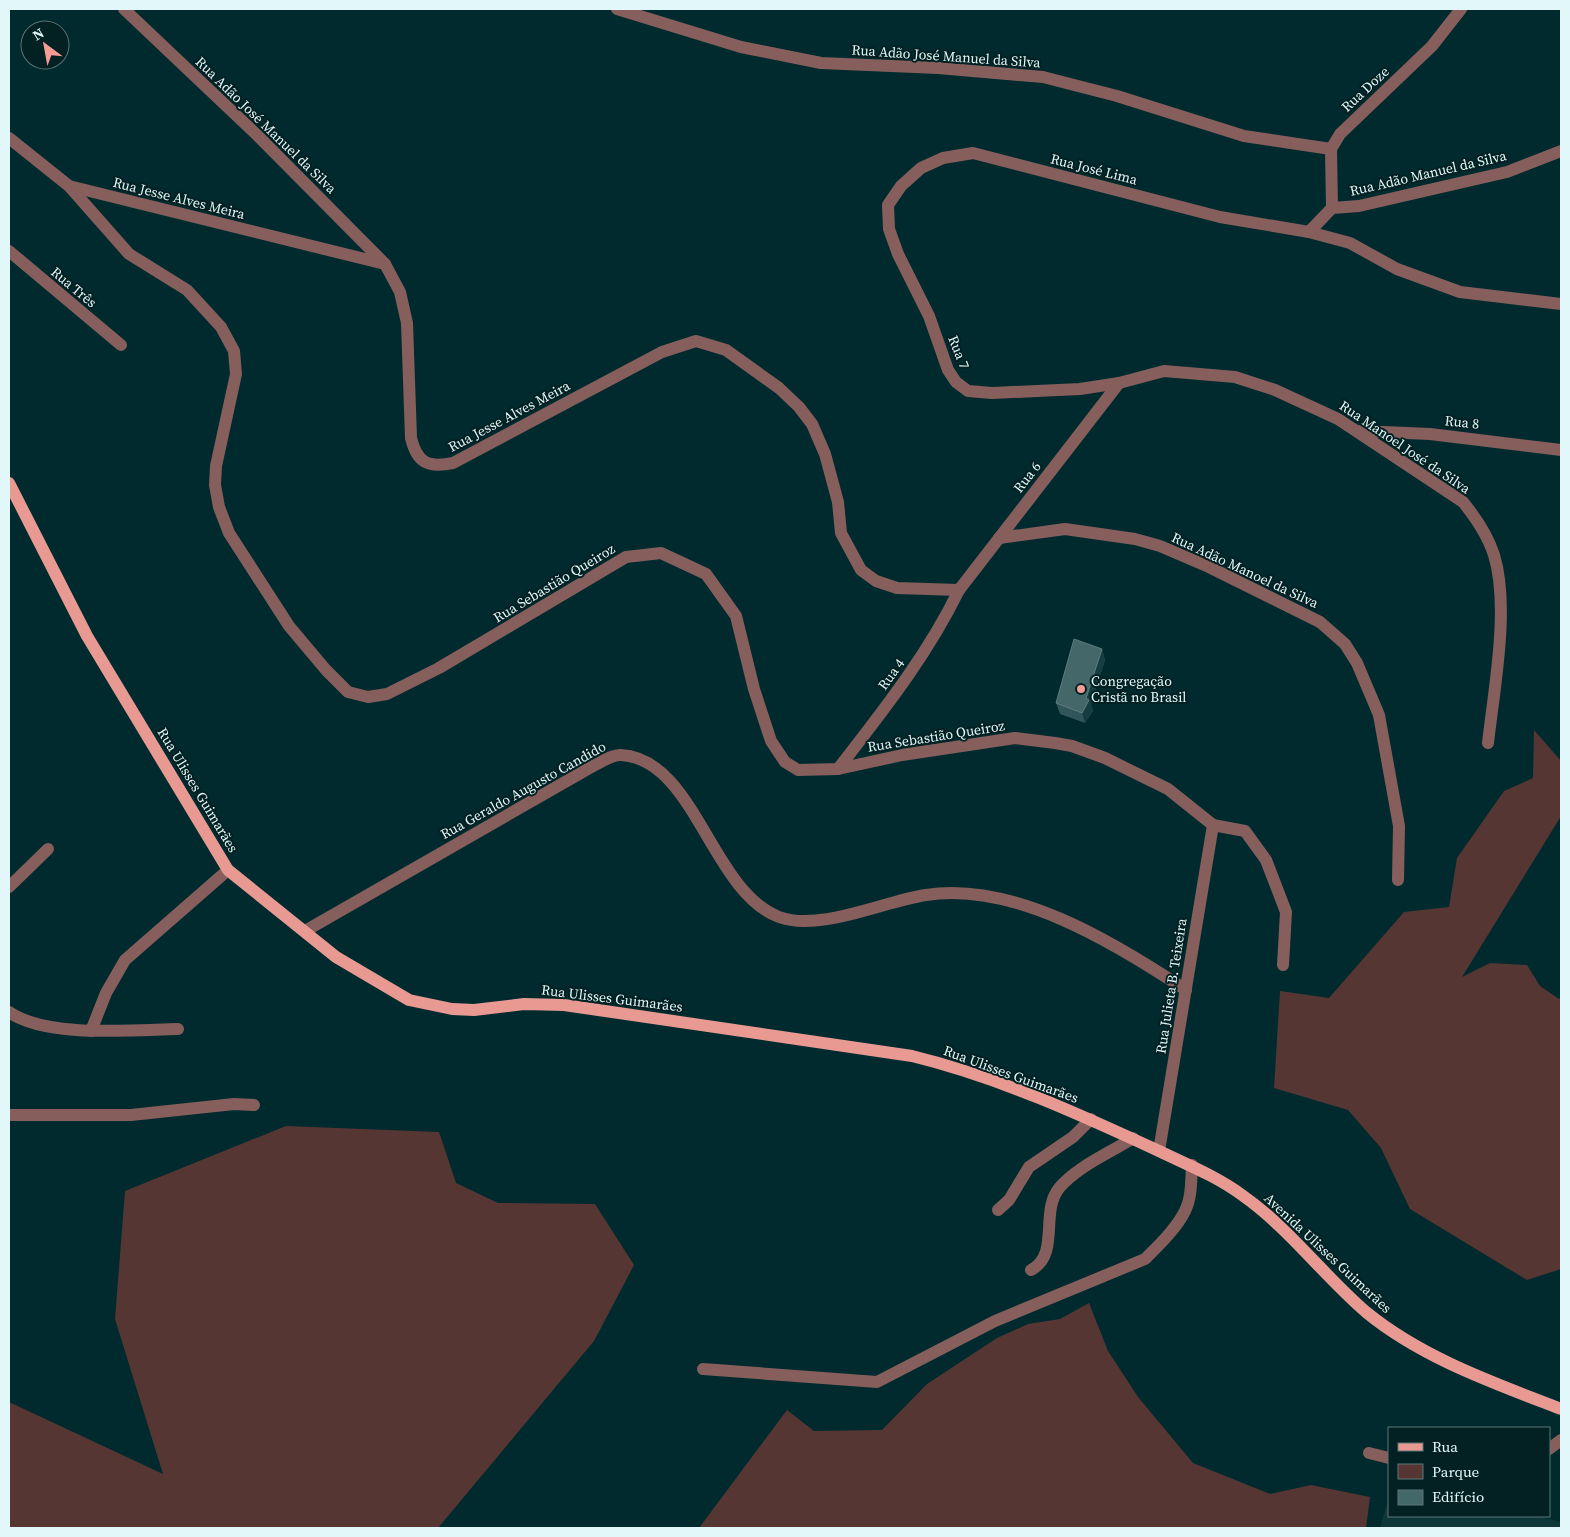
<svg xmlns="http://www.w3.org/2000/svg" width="1570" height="1537" viewBox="0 0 1570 1537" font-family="'Source Serif 4',serif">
<rect width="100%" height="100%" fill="#012a2e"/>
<path fill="#0f3639" d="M 1389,1496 L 1389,1516 L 1538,1516 L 1561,1522 L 1561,1528 L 1380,1528 Z"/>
<g fill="#563633">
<path d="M 1534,730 L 1561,761 L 1561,816 L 1462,977 L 1490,963 L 1527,965 L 1540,986 L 1559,999 L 1561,997 L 1561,1269 L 1527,1280 L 1410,1209 L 1381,1148 L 1348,1110 L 1274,1088 L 1280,991 L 1329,998 L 1404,912 L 1449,907 L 1457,858 L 1504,791 L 1533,778 Z"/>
<path d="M 286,1126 L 439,1132 L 456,1183 L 498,1203 L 595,1204 L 634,1265 L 594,1341 L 438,1528 L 9,1528 L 9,1402 L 163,1474 L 115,1319 L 125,1191 Z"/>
<path d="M 1089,1303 L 1108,1351 L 1138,1397 L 1193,1463 L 1270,1494 L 1311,1485 L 1370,1497 L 1366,1528 L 699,1528 L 787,1410 L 814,1431 L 882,1430 L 927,1384 L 997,1338 L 1028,1324 L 1060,1319 Z"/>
</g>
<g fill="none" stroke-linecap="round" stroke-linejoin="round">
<g stroke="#865f5c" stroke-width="12">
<path d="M 124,9 L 258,136 L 385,264 L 400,292 L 407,323 L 411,438 C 417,463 428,468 453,463 L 662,352 L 696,341 L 726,350 L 779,388 L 799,407 L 812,424 L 825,454 L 838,502 L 841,533 L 861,570 L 876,581 L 897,588 L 959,590"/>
<path d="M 617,9 L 741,47 L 821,63 L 938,68 L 1043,77 L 1117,96 L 1244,136 L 1331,149"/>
<path d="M 9,138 L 69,186 L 129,254 L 187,290 L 221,327 L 234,351 L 236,374 L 216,466 L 215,485 L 219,507 L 229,533 L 289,626 L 326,670 L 348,692 L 368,697 L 387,694 L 439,668 L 626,557 L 661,553 L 706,574 L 736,616 L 754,689 L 771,741 L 785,762 L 798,770 L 838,769 L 902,755 L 1015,738 L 1055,743 L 1072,746 L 1105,758 L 1168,789 L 1213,825 L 1245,831 L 1266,860 L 1286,912 L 1283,965"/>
<path d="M 69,186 L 385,264"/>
<path d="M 1332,208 L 1331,149 L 1340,134 L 1432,46 L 1461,9"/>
<path d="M 1309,232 L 1332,208 L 1359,206 L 1507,172 L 1561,151"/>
<path d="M 9,251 L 121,345"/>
<path d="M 1360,431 L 1430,434 L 1561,450"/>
<path d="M 999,538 L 1065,529 L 1135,539 L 1160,546 L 1209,567 L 1320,622 L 1345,644 L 1357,663 L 1379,715 L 1399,826 L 1398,880"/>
<path d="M 1488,743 C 1494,689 1510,607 1494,555 C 1488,536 1476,518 1463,502 L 1338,419 L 1275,390 L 1235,377 L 1164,371 L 1119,383 L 1080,389 L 992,393 L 968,391 L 956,382 L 948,370 L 929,316 L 898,254 L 889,229 L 888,205 L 901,186 L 921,168 L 943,158 L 973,153 L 1220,217 L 1309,232 L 1350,243 L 1397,269 L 1460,292 L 1561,304"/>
<path d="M 838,769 C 882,712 927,656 959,590 L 1119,383"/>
<path d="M 9,887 L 48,849"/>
<path d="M 305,931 L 593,766 C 600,763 613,754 621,755 C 695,759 711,891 779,917 C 820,932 884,901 926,895 C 1014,881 1115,943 1186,990"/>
<path d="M 9,1012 C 46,1038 132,1030 178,1029"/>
<path d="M 91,1031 L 106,993 L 125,960 L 228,870"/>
<path d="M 9,1115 L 131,1115 L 234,1104 L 254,1105"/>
<path d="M 1159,1151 L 1213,825"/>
<path d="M 998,1210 L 1009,1200 L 1029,1167 L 1073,1137 L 1091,1119"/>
<path d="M 1031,1270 C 1061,1254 1039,1211 1060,1187 C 1078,1166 1110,1153 1133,1138"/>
<path d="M 703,1369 L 877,1382 L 995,1321 L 1145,1259 C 1159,1245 1176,1229 1185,1211 C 1192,1197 1191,1180 1192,1165"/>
<path d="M 1549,1449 L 1561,1440"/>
<path d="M 1369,1453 L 1389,1458"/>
</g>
<path stroke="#e89992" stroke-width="12" d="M 9,483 L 87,636 L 228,870 L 336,957 L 409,1000 L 452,1009 L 474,1010 L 524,1004 L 564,1005 L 912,1056 C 998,1077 1079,1114 1159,1151 C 1188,1165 1216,1176 1242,1195 C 1289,1228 1323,1275 1366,1312 C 1422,1358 1494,1383 1561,1409"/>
</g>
<path fill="#315659" d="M 1102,649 L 1105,660 L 1091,704 L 1093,711 L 1085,723 L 1060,714 L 1056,703 Z"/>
<path fill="#163d41" d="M 1102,649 L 1105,660 L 1091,704 L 1093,711 L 1085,723 L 1082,713 Z"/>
<path fill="#44676a" stroke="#5d7e81" d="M 1074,639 L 1102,649 L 1086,698 L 1089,700 L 1082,713 L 1056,703 Z"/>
<circle fill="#f59c94" stroke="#032022" stroke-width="2" cx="1081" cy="689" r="5"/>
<g text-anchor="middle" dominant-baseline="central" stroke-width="4" stroke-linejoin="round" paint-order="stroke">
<g font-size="14" fill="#e2f7f9" stroke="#032022">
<text transform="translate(946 56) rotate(4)">Rua Adão José Manuel da Silva</text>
<text transform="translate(1365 89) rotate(-43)">Rua Doze</text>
<text transform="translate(266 125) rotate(44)">Rua Adão José Manuel da Silva</text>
<text transform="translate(1094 169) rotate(14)">Rua José Lima</text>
<text transform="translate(1428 173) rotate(-13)">Rua Adão Manuel da Silva</text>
<text transform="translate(179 198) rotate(14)">Rua Jesse Alves Meira</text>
<text transform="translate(74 287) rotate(40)">Rua Três</text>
<text transform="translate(959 352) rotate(68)">Rua 7</text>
<text transform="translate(509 416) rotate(-28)">Rua Jesse Alves Meira</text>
<text transform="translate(1462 422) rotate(6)">Rua 8</text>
<text transform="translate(1405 447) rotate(34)">Rua Manoel José da Silva</text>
<text transform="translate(1027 477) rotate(-52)">Rua 6</text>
<text transform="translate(1245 570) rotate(25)">Rua Adão Manoel da Silva</text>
<text transform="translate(554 583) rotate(-31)">Rua Sebastião Queiroz</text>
<text transform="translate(891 674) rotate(-54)">Rua 4</text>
<text transform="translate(936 736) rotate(-9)">Rua Sebastião Queiroz</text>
<text transform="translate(198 790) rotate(59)">Rua Ulisses Guimarães</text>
<text transform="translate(523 790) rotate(-29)">Rua Geraldo Augusto Candido</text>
<text transform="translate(1171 986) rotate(-81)">Rua Julieta B. Teixeira</text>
<text transform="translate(612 998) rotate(7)">Rua Ulisses Guimarães</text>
<text transform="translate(1011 1074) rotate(20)">Rua Ulisses Guimarães</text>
<text transform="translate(1328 1253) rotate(43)">Avenida Ulisses Guimarães</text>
</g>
<g font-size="14" fill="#e2f7f9" stroke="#032022" text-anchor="start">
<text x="1091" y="681">Congregação<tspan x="1091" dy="16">Cristã no Brasil</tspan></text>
</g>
</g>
<rect width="1570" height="1537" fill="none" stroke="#e2f7f9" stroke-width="20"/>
<rect x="1388" y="1427" width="162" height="90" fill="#032022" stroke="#5c7678"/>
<rect x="1398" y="1443" width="25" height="8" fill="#e89992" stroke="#5c7678"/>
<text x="1432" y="1452" font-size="15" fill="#e2f7f9">Rua</text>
<rect x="1398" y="1464" width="25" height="15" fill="#563633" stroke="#5c7678"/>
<text x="1432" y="1477" font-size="15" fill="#e2f7f9">Parque</text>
<rect x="1398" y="1490" width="25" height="15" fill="#44676a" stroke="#5c7678"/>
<text x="1432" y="1502" font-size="15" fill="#e2f7f9">Edifício</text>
<g transform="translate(45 45) rotate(328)"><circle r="24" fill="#032022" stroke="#5c7678"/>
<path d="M0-4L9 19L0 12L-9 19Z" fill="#f59c94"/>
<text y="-8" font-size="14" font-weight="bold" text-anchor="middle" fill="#e2f7f9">N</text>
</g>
</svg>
